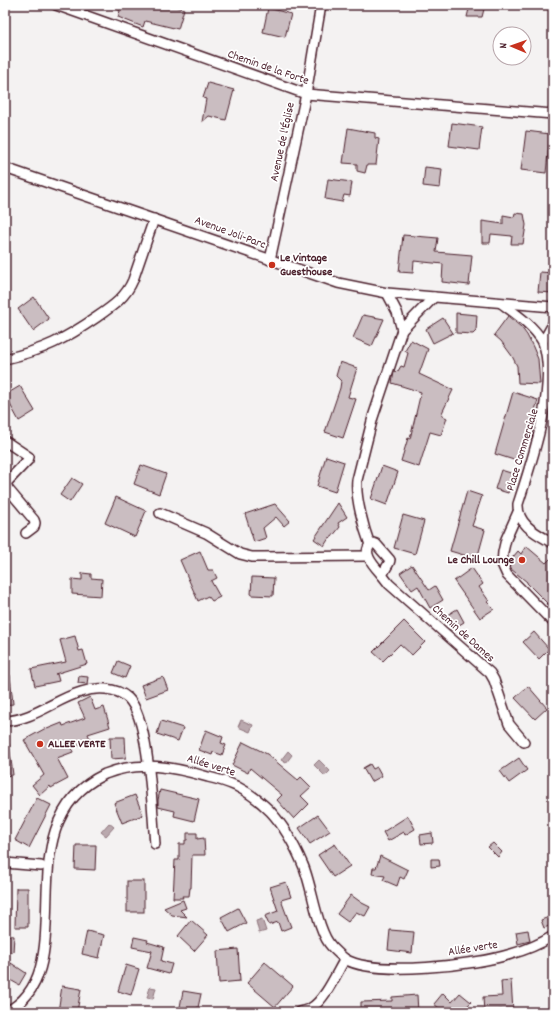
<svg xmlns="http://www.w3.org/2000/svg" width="558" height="1017" viewBox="0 0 558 1017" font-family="Dekko,sans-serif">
<rect width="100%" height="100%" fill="#f4f2f2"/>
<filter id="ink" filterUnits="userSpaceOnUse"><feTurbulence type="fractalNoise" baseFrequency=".025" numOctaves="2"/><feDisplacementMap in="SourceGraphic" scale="8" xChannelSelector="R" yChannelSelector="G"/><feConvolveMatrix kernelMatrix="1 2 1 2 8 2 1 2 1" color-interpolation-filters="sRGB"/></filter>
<g filter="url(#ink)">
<g fill="#baa9ae" stroke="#8d727a">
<path d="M 241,720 L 253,725 L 250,732 L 238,727 Z"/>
<path d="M 288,751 L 292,755 L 286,763 L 281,760 Z"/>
<path d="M 319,760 L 330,771 L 325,776 L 314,765 Z"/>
<path d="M 109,823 L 114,827 L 106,836 L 101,832 Z"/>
<path d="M 262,919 L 266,931 L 259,933 L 256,921 Z"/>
<path d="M 150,987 L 156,988 L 153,999 L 147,998 Z"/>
</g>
<g fill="#cabdc1" stroke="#4a1f2b">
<path d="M 112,5 L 173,5 L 184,9 L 178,29 L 145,21 L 143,27 L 118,17 L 120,11 Z"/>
<path d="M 470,5 L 485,5 L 482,17 L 467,17 Z"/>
<path d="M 268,8 L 291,14 L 285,37 L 263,32 Z"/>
<path d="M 208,83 L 234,90 L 226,120 L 209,116 L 202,122 L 206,99 L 203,98 Z"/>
<path d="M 452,123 L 482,127 L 479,150 L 449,146 Z"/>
<path d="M 348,128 L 375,133 L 375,138 L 379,139 L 376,165 L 367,165 L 365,173 L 357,171 L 357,164 L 343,163 Z"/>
<path d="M 526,131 L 550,134 L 546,173 L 521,170 Z"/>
<path d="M 425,167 L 442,169 L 440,188 L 423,186 Z"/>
<path d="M 328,179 L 352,182 L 350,196 L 344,195 L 342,202 L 325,199 Z"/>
<path d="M 515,213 L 524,214 L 526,225 L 523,244 L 511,244 L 512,236 L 491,234 L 490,243 L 482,243 L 482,221 L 503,224 L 503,215 L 514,217 Z"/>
<path d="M 403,235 L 438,238 L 436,252 L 472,255 L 469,285 L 442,282 L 443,264 L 414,261 L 413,273 L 399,272 Z"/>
<path d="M 540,272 L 553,273 L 553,293 L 538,292 Z"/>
<path d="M 34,297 L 49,319 L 33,331 L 18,309 Z"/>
<path d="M 456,313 L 477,315 L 476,331 L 473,334 L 456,333 Z"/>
<path d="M 363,315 L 384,319 L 372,346 L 353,338 Z"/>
<path d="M 508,316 L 521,327 L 527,335 L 533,347 L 538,359 L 540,384 L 518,383 L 517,366 L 512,356 L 501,341 L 494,335 Z"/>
<path d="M 443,318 L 453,333 L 433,343 L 426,329 Z"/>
<path d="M 411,340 L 428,349 L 419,374 L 453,390 L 441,415 L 447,418 L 441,435 L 430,432 L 419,467 L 401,461 L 408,438 L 410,439 L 421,392 L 392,383 L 394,372 L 398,371 L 401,366 L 404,367 L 408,353 L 405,351 Z"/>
<path d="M 340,362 L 357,368 L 348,397 L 356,399 L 343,438 L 325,432 L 340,388 L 341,381 L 336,376 Z"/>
<path d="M 20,386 L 35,411 L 19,421 L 5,395 Z"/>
<path d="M 513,392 L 538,400 L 520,462 L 495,454 Z"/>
<path d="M 326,456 L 344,462 L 335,492 L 317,486 Z"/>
<path d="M 141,465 L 166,474 L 159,494 L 134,484 Z"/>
<path d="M 382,466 L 398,472 L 387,505 L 371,499 Z"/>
<path d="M 501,470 L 514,474 L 508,493 L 495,489 Z"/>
<path d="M 72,478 L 82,484 L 70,502 L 60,495 Z"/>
<path d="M 467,491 L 482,496 L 472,526 L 485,530 L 477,559 L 450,551 Z"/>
<path d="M 116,497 L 146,511 L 135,537 L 105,523 Z"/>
<path d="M 338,503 L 347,517 L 338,523 L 340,527 L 332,537 L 329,538 L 324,546 L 314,539 Z"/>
<path d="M 275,504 L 290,521 L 284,526 L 276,517 L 263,528 L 266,538 L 254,542 L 245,514 Z"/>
<path d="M 403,515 L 424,521 L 415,554 L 394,548 Z"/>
<path d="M 526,546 L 546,563 L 553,556 L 553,609 L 527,583 L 527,582 L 511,569 L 508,563 L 518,551 L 521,554 Z"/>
<path d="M 200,551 L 208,570 L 213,570 L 217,578 L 211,581 L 220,597 L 212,601 L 208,596 L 198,601 L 180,560 Z"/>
<path d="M 412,565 L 429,590 L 435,586 L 443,600 L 430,608 L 418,586 L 412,590 L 400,573 Z"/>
<path d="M 472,568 L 483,584 L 479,587 L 489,601 L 487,602 L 494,609 L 480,618 L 454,581 Z"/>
<path d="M 82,573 L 91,574 L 91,578 L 102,579 L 101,596 L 72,594 L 72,579 L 82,580 Z"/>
<path d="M 252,577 L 274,578 L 273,596 L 251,595 Z"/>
<path d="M 457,609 L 464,622 L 451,630 L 444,617 Z"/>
<path d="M 404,621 L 425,642 L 412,655 L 400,644 L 383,661 L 373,652 Z"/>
<path d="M 534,632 L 549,649 L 539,659 L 523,642 Z"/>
<path d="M 75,636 L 79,651 L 83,650 L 87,664 L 55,674 L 57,674 L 59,681 L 35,686 L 31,669 L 66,662 L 60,640 Z"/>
<path d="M 118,661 L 130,666 L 125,678 L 113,673 Z"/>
<path d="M 5,675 L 10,675 L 13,704 L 5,705 Z"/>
<path d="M 79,676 L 88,677 L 87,684 L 78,683 Z"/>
<path d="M 163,677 L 168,690 L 146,698 L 141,685 Z"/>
<path d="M 528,686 L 547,708 L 535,719 L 515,698 Z"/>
<path d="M 90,697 L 95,710 L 104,707 L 110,727 L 88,734 L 91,741 L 72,748 L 73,752 L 57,758 L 68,779 L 51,788 L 50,786 L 40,795 L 32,785 L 44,775 L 24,740 L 46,728 L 47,729 L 62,723 L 63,726 L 85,718 L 78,703 Z"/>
<path d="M 161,721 L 183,728 L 178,741 L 157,734 Z"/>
<path d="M 206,730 L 223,737 L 221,743 L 226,745 L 222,755 L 213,752 L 212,755 L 199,750 Z"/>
<path d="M 110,737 L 125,737 L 126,758 L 111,759 Z"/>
<path d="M 243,742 L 267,754 L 298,780 L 301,777 L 311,787 L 301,796 L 309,804 L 294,819 L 277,800 L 282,795 L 250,768 L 248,773 L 232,765 Z"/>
<path d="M 5,744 L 9,744 L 13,775 L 5,776 Z"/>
<path d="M 519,758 L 527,770 L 509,783 L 500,771 Z"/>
<path d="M 370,764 L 373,769 L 377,767 L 382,776 L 371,782 L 363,768 Z"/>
<path d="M 160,790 L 199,799 L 194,821 L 174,816 L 175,811 L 158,807 L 158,800 Z"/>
<path d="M 135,795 L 143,815 L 122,823 L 114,803 Z"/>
<path d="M 37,798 L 51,805 L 29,848 L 15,840 Z"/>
<path d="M 318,815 L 330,831 L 310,844 L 299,828 Z"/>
<path d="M 408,816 L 415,829 L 405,835 L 404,832 L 388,841 L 383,832 Z"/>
<path d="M 187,833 L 197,833 L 197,839 L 204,838 L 205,855 L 192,855 L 191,888 L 190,888 L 189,896 L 182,896 L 183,898 L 173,898 L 175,860 L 179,860 L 179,844 L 185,844 L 185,840 L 187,840 Z"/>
<path d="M 432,833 L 433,843 L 421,844 L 420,835 Z"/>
<path d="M 493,843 L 502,852 L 498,857 L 488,847 Z"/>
<path d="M 335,844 L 350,866 L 333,877 L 318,855 Z"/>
<path d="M 76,845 L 96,845 L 95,870 L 75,869 Z"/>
<path d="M 380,856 L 408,870 L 404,879 L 400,877 L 397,886 L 383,880 L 385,876 L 372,874 L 373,868 L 376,868 Z"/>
<path d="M 431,859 L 439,859 L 440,866 L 431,867 Z"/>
<rect x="127" y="881" width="17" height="31"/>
<path d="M 286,882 L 291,897 L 281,900 L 291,927 L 281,931 L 278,922 L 269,925 L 265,916 L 278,911 L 270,887 Z"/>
<path d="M 16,888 L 28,888 L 28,927 L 15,927 Z"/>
<path d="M 351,895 L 362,903 L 370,907 L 365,916 L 356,912 L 348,922 L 337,914 Z"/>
<path d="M 183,900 L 186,908 L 180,910 L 187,917 L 172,915 L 164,908 Z"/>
<path d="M 238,908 L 246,923 L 229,932 L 221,917 Z"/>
<path d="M 549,917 L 552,925 L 544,928 L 541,920 Z"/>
<path d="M 191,920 L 208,935 L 194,951 L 178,936 Z"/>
<path d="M 390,930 L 414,932 L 412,953 L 388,950 Z"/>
<path d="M 528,930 L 530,941 L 518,944 L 516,932 Z"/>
<path d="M 87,931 L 104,935 L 99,958 L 82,954 Z"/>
<path d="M 7,935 L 14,936 L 13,952 L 6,952 Z"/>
<path d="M 134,937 L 148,940 L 147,942 L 164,947 L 161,961 L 172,964 L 169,974 L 147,968 L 152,951 L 132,947 Z"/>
<path d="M 238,949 L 240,981 L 219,983 L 217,951 Z"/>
<path d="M 265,962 L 293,986 L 275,1007 L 247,983 Z"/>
<path d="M 11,963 L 26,973 L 19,985 L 5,977 L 5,974 Z"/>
<path d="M 126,965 L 139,969 L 131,995 L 118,991 Z"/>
<path d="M 511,980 L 513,1012 L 502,1012 L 502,1010 L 484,1012 L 483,997 L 502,996 L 501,981 Z"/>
<path d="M 62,986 L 81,989 L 77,1012 L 58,1012 Z"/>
<path d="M 183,991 L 201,994 L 197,1012 L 179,1012 Z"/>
<path d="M 443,993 L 452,1002 L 460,993 L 471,1002 L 462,1012 L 444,1012 L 434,1004 Z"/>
<path d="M 417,995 L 418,1012 L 361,1012 L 361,1002 L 392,1001 L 392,997 Z"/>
</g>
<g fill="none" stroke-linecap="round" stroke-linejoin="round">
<defs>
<g id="minor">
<path d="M 56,5 L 306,94 L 553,114"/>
<path d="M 5,168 L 338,283 L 387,293 L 553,307"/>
<path d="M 270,260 L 306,94 L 321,5"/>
<path d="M 387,293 L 397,312 L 402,330"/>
<path d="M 501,303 C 516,314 533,325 543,342 C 558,385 532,461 518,504 C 517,525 537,534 553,543"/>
<path d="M 543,342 L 553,324"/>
<path d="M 5,359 C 44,350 65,339 97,317 C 113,306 126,297 133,280 L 154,219"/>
<path d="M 5,441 L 29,457 L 28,460 L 6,483 L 8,489 L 34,520 L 35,523 L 34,527 L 26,533"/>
<path d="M 518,512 L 506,539 L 503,552 L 502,564 L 507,575 L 553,622"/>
<path d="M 160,513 L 206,533 L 240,554 L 252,557 L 262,557 L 368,556"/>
<path d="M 373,543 L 376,544 L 390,560 L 389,563 L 382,575 C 375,567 359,551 373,543 Z"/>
<path d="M 370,545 C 364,529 355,497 357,480 L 373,417 L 402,330 L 434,297"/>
<path d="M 382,575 L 389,584 L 490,673 L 494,680 L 509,724 L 524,742"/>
<path d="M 5,721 C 33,720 56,699 81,692 C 96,687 116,687 128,698 C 150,719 152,812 155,844"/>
<path d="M 5,863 L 41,866"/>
<path d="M 6,1012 C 88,970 0,824 105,774 C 139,760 174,767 208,777 C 217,779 227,782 236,786 C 248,792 260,801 270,811 C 284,826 295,846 303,865 C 312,885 317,932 332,947 C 336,951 341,956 345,959 C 375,977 477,965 511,954 C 526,950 540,944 553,936"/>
<path d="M 299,1012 C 303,1011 308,1010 311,1008 C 325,1000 337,972 345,959"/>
</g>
</defs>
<use href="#minor" stroke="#4a1f2b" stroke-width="12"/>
<use href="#minor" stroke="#fff" stroke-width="9"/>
</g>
</g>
<g fill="#c8321e" stroke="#fff" stroke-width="1.5">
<circle cx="272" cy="265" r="4"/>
<circle cx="522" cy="560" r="4"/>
<circle cx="40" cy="744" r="4"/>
</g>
<g text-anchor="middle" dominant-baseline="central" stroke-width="3.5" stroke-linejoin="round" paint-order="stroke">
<g font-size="12" fill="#4a1f2b" stroke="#fff">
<text transform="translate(268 68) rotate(19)">Chemin de la Forte</text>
<text transform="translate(283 142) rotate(-78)">Avenue de l'Église</text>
<text transform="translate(230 233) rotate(20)">Avenue Joli-Parc</text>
<text transform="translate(523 450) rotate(-73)">Place Commerciale</text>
<text transform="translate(463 634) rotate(42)">Chemin de Dames</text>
<text transform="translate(211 766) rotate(17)">Allée verte</text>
<text transform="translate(473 949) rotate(-9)">Allée verte</text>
</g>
<g font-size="12" font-weight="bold" fill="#4a1f2b" stroke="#fff" text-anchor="start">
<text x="280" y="258">Le Vintage<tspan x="280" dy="14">Guesthouse</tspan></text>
<text x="514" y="560" text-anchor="end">Le Chill Lounge</text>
<text x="48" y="744">ALLEE VERTE</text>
</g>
</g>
<rect width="558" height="1017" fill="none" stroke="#fff" stroke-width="20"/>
<rect x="10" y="10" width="538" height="997" fill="none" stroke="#4a1f2b" stroke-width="1.5" filter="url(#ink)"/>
<g transform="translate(512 46) rotate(272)"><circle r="19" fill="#ffffff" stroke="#b7a5aa"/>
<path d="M0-3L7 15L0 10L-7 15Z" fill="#c8321e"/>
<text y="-6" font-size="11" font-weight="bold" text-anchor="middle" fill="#4a1f2b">N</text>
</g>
</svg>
